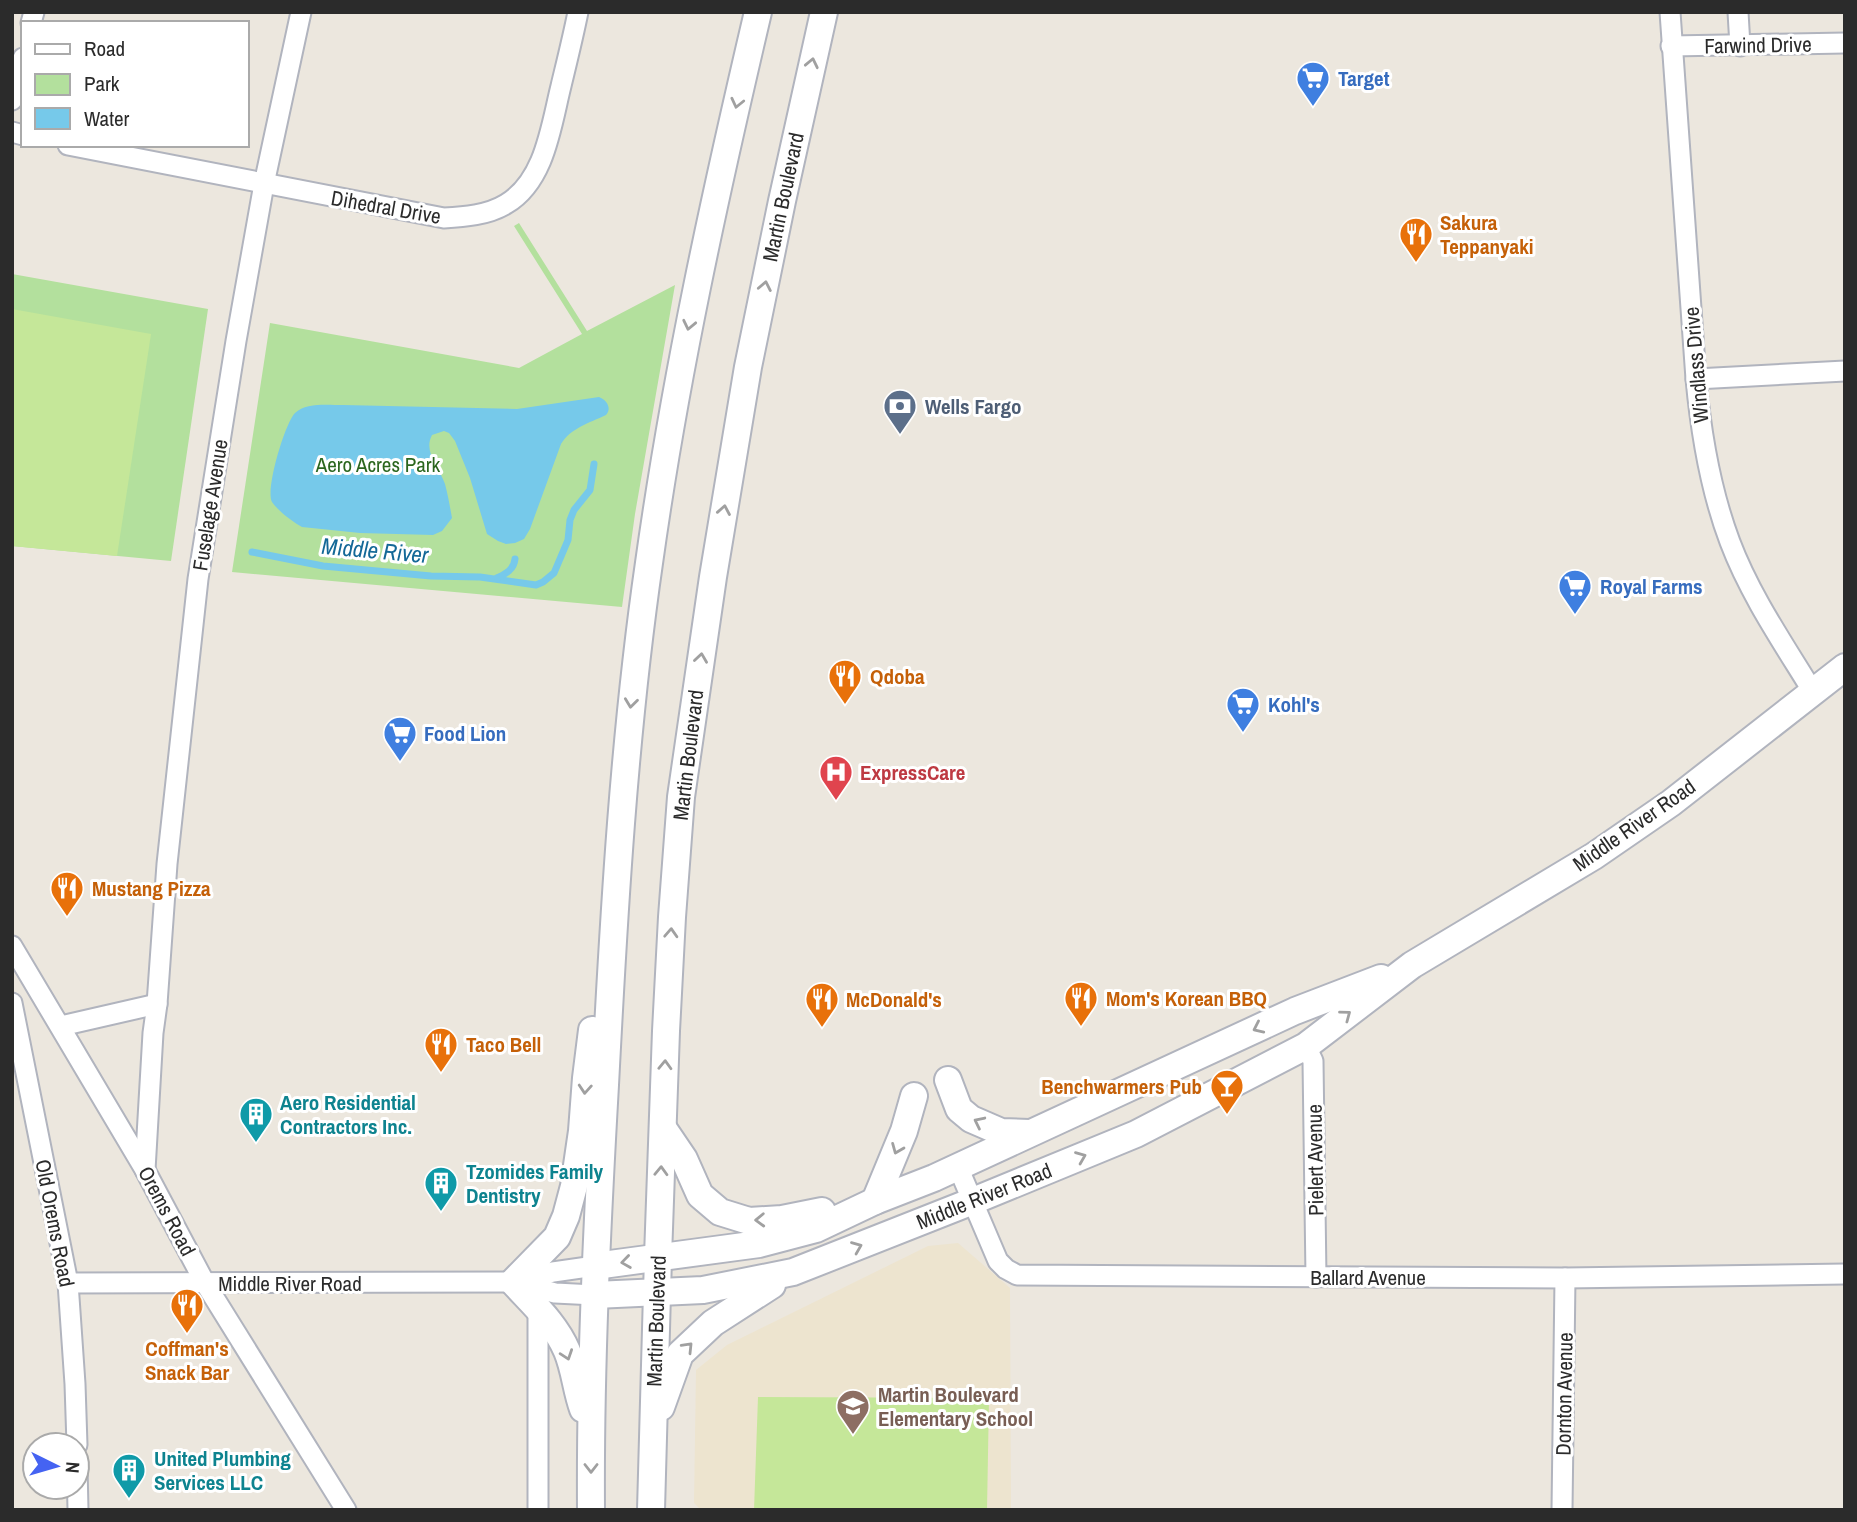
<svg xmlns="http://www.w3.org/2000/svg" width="1857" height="1522" viewBox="0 0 1857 1522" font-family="'Archivo Narrow',sans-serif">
<rect width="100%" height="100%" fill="#ece7de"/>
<path fill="#ede4cf" d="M 958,1243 L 1010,1288 L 1011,1510 L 701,1510 L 694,1503 L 696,1370 L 727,1345 L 928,1246 Z"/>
<g fill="#b3e09d">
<path d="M 519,223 L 587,331 L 675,285 L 635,514 L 622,607 L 232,572 L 270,323 L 519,368 L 582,334 L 514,226 Z"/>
<path d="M 12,274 L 208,309 L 171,561 L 12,546 Z"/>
</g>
<g fill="#c5e799">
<path d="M 12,309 L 151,334 L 117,556 L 12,546 Z"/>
<path d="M 758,1397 L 989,1398 L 987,1510 L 754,1510 Z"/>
</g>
<path fill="#76c9ea" d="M 599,397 C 607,400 612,408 606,415 C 589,423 571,428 561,444 L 530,529 L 524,539 L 515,543 L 506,544 L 498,541 L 487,534 L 470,478 L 455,441 L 449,433 L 444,431 L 432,435 C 423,452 439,467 445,484 C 448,495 450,507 452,518 L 442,531 L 433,535 L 360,533 L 302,527 C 294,523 277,510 272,502 C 265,490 285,423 295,413 C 306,402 329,405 343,405 L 517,409 Z"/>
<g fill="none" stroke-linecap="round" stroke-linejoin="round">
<g stroke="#76c9ea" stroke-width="7">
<path d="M 252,552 L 323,566 L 431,576 L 480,577 L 536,585 L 543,582 L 554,573 L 568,540 L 570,520 L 574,510 L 590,490 L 594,464"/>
<path d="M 497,578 C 505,574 514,570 515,559"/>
</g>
<defs>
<g id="street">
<path d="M 1670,12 L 1696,379 C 1701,434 1710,489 1730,542 C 1750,595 1783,643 1813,692"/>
<path d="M 1738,12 L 1740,46"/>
<path d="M 31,23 L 34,12"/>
<path d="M 1671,46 L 1845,43"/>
<path d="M 12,100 L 23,58"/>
<path d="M 12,132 L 23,135"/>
<path d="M 68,145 L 444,218 C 464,217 488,215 506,204 C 545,181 551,126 561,86 C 567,61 573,37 578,12"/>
<path d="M 1696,379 L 1845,371"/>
<path d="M 12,946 L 145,1170 L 205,1283 L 346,1510"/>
<path d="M 12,1003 L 68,1283 L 75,1384 L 77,1445"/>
<path d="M 61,1026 L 157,1004"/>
<path d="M 1306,1046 L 1313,1061 L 1316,1277"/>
<path d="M 958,1167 L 998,1261 L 1006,1269 L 1017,1275 L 1565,1278 L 1845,1274"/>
<path d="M 145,1170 L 153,1033 L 157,1004 L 167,864 L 198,579 L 236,341 L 264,184 L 301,12"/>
<path d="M 514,1282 L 553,1272 L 595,1266"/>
<path d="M 68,1283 L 513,1282 L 555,1293 L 595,1295"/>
<path d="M 77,1466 L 78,1510"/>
<path d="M 538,1510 L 538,1309"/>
<path d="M 1562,1510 L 1565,1278"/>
</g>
<g id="secondary">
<path d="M 948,1080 L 959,1109 L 971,1119 L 1001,1132 L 1029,1133"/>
<path d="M 663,1128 L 684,1159 L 700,1195 L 720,1212 L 749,1221 L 782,1219 L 822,1211"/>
<path d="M 875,1201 L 904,1131 L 914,1096"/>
<path d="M 595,1266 L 759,1244 L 816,1229 L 875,1201 L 934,1178 L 1295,1011 L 1381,978"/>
<path d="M 595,1295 L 703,1290 L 793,1272 L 973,1201 L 1136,1134 L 1306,1046 L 1412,965 L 1594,856 L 1671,803 L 1845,667"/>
<path d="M 661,1407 L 680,1354 L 713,1323 L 772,1285"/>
<path d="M 583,1409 C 576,1390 575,1370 567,1351 C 555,1323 533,1304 513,1282 L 557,1237 L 566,1216 L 574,1186 L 582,1131 L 586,1078 L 592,1030"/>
<path d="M 591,1510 C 590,1368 597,1226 605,1085 C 614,910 624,736 649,563 C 675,377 715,195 758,12"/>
<path d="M 651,1510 L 658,1257 L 666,1031 L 672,917 L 681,797 L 713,577 L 748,367 L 782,201 L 824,12"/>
</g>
</defs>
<use href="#street" stroke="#b1b4be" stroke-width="23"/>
<use href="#secondary" stroke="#b1b4be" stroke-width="30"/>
<use href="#street" stroke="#fff" stroke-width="19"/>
<use href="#secondary" stroke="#fff" stroke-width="26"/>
</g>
<defs><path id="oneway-chevron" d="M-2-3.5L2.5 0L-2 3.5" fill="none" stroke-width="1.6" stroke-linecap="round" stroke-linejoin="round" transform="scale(1.75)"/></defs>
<g stroke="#a0a0a0">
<use href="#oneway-chevron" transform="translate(812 63) rotate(-78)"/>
<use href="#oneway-chevron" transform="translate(737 103) rotate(103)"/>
<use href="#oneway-chevron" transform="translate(765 286) rotate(-79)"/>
<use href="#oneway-chevron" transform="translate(689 325) rotate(102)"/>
<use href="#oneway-chevron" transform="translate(724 510) rotate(-80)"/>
<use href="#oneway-chevron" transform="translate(701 658) rotate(-82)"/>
<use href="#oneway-chevron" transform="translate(631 703) rotate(97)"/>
<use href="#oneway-chevron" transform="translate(671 933) rotate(-87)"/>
<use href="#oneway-chevron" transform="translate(1346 1015) rotate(-37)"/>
<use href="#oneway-chevron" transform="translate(1258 1028) rotate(155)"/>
<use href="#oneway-chevron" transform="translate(665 1065) rotate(-88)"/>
<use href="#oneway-chevron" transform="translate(585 1089) rotate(94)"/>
<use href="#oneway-chevron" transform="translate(979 1122) rotate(-154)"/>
<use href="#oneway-chevron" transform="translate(897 1149) rotate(112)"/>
<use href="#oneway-chevron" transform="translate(1081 1157) rotate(-22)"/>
<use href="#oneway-chevron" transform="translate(661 1171) rotate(-88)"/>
<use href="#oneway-chevron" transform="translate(760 1220) rotate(178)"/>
<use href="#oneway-chevron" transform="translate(857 1247) rotate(-22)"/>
<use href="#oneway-chevron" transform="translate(626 1262) rotate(172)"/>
<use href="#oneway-chevron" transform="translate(688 1347) rotate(-46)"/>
<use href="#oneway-chevron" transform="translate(567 1355) rotate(71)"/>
<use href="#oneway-chevron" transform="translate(591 1468) rotate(90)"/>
</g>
<defs>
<symbol id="supermarket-pin" viewBox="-11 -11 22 30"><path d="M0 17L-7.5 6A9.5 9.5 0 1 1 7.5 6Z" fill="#3f7fe0" stroke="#fff"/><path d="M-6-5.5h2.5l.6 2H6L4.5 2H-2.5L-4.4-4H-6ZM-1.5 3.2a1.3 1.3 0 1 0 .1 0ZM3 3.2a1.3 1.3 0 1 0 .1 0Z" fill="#fff"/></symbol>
<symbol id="restaurant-pin" viewBox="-11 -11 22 30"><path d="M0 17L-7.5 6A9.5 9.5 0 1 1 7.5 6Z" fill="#e8710a" stroke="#fff"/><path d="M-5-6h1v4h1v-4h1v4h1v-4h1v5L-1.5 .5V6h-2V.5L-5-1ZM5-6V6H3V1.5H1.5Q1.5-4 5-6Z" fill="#fff"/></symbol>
<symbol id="bank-pin" viewBox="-11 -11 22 30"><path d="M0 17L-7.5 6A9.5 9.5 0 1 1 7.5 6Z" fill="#5c6f8a" stroke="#fff"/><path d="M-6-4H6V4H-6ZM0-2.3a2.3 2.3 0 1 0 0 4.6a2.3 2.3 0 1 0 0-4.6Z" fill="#fff"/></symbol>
<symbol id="hospital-pin" viewBox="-11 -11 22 30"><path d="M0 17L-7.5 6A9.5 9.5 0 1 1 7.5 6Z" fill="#e0444e" stroke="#fff"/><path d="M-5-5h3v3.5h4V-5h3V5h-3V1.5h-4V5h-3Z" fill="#fff"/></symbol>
<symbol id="bar-pin" viewBox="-11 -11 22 30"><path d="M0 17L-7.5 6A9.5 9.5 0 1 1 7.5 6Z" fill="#e8710a" stroke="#fff"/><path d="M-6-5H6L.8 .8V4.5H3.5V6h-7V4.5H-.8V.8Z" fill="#fff"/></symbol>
<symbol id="building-pin" viewBox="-11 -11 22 30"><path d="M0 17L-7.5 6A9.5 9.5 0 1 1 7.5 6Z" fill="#0f9aa8" stroke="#fff"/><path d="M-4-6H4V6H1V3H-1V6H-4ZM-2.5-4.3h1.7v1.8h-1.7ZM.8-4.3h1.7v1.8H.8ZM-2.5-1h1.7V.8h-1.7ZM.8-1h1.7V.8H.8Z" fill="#fff"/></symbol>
<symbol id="school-pin" viewBox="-11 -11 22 30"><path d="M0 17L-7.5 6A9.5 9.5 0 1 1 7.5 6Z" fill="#8d6e63" stroke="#fff"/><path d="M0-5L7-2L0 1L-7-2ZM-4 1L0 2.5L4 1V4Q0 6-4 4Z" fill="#fff"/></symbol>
</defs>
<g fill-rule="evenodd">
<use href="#supermarket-pin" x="1294" y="59" width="38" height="52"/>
<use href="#restaurant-pin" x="1397" y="215" width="38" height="52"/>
<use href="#bank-pin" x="881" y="387" width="38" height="52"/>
<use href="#supermarket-pin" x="1556" y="567" width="38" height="52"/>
<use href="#restaurant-pin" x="826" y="657" width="38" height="52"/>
<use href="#supermarket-pin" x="1224" y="685" width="38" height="52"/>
<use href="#supermarket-pin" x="381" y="714" width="38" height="52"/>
<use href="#hospital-pin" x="817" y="753" width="38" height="52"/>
<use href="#restaurant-pin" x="48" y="869" width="38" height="52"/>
<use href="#restaurant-pin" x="1062" y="979" width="38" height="52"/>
<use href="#restaurant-pin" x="803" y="980" width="38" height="52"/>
<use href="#restaurant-pin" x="422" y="1025" width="38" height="52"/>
<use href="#bar-pin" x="1208" y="1067" width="38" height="52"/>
<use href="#building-pin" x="237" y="1095" width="38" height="52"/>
<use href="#building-pin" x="422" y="1164" width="38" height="52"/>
<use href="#restaurant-pin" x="168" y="1286" width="38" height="52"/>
<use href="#school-pin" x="834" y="1387" width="38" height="52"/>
<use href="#building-pin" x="110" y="1451" width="38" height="52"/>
</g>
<g text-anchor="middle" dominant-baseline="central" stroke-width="6" stroke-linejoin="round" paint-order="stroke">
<g font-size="21" fill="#2b2b2b" stroke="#fff">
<text transform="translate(1758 45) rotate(-1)">Farwind Drive</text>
<text transform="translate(783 197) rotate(-78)">Martin Boulevard</text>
<text transform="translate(386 207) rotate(10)">Dihedral Drive</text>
<text transform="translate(1696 365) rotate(-95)">Windlass Drive</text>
<text transform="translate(210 505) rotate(-81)">Fuselage Avenue</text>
<text transform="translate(688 755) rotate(-83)">Martin Boulevard</text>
<text transform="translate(1634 825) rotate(-35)">Middle River Road</text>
<text transform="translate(1315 1160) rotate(-91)">Pielert Avenue</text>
<text transform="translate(984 1196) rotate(-22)">Middle River Road</text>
<text transform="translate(167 1211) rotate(62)">Orems Road</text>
<text transform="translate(55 1223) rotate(79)">Old Orems Road</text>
<text x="1368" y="1277">Ballard Avenue</text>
<text x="290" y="1283">Middle River Road</text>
<text transform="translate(656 1321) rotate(-88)">Martin Boulevard</text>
<text transform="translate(1564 1394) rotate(-89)">Dornton Avenue</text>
</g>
<g font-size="21" font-weight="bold" fill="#366cbe" stroke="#fff" text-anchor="start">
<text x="1338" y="78">Target</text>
<text x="1600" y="586">Royal Farms</text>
<text x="1268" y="704">Kohl's</text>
<text x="424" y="733">Food Lion</text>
</g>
<g font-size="21" font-weight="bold" fill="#c56008" stroke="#fff" text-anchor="start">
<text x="1440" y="222">Sakura<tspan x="1440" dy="24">Teppanyaki</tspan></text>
<text x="870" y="676">Qdoba</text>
<text x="92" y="888">Mustang Pizza</text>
<text x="1106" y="998">Mom's Korean BBQ</text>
<text x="846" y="999">McDonald's</text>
<text x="466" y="1044">Taco Bell</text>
<text x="1202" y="1086" text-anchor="end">Benchwarmers Pub</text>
<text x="187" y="1348" text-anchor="middle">Coffman's<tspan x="187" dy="24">Snack Bar</tspan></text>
</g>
<g font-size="21" font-weight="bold" fill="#4e5e75" stroke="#fff" text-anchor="start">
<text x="925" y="406">Wells Fargo</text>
</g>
<g font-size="21" fill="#2b661e" stroke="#fff">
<text x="378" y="464">Aero Acres Park</text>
</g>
<g font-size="21" font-weight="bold" fill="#be3a42" stroke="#fff" text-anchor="start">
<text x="860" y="772">ExpressCare</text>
</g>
<g font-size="21" font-weight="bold" fill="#0d838f" stroke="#fff" text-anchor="start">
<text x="280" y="1102">Aero Residential<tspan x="280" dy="24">Contractors Inc.</tspan></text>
<text x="466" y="1171">Tzomides Family<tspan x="466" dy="24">Dentistry</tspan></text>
<text x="154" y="1458">United Plumbing<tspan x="154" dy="24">Services LLC</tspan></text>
</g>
<g font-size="21" font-weight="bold" fill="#785e54" stroke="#fff" text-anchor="start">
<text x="878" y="1394">Martin Boulevard<tspan x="878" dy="24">Elementary School</tspan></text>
</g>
<g font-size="23" font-style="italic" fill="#136897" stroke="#fff">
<text transform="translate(375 550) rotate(5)">Middle River</text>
</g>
</g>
<rect width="1857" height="1522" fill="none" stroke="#2b2b2b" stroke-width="28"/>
<rect x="21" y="21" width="228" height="126" fill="#ffffff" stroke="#aaaaaa" stroke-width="2"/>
<rect x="35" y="44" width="35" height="10" fill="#ffffff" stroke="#aaaaaa" stroke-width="2"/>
<text x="84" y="56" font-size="21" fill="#2b2b2b">Road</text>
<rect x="35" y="74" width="35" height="21" fill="#b3e09d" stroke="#aaaaaa" stroke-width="2"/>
<text x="84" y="91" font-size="21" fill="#2b2b2b">Park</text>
<rect x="35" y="108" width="35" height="21" fill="#76c9ea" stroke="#aaaaaa" stroke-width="2"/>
<text x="84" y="126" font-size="21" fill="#2b2b2b">Water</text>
<g transform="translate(56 1466) rotate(95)"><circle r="33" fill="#ffffff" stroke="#aaaaaa" stroke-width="2"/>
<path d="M0-5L12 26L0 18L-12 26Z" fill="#4563f2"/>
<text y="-10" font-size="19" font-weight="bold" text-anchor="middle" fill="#2b2b2b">N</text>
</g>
</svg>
